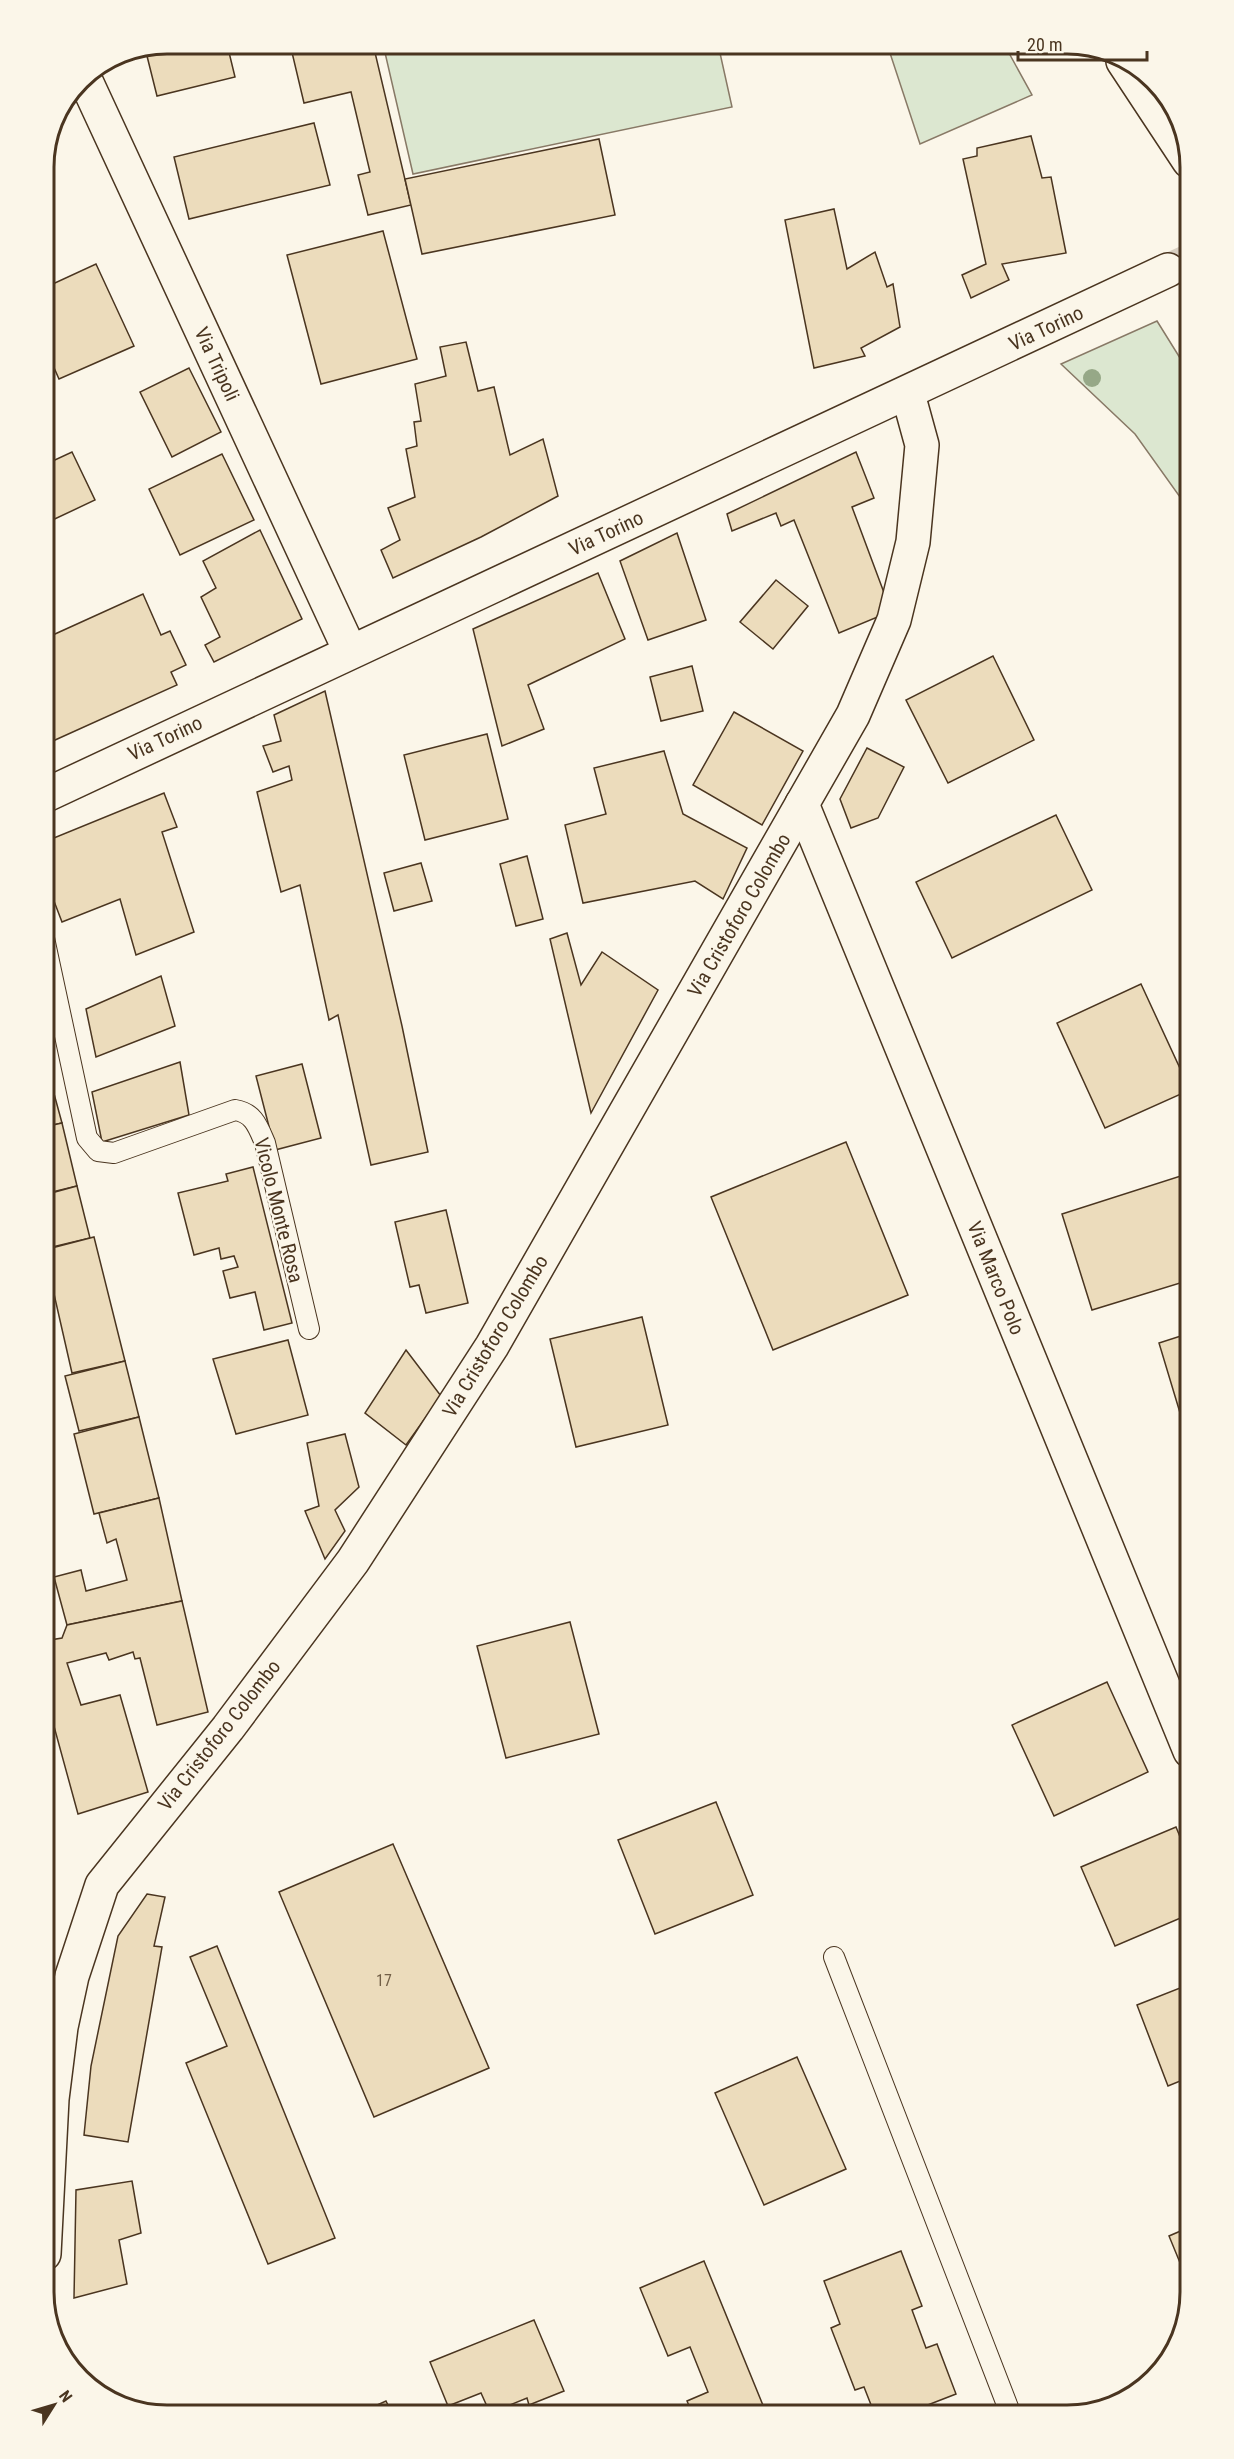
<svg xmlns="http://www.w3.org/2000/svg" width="1234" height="2459" viewBox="0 0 1234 2459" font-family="'Roboto Condensed',sans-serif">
<rect width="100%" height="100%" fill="#fbf6e9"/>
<g fill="#dce7d0" stroke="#887966" stroke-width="1.5">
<path d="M 383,44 L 718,44 L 732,107 L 413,174 Z"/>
<path d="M 887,44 L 1004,44 L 1032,95 L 920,144 Z"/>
<path d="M 1157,321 L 1190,374 L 1190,511 L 1135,434 L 1061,364 Z"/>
</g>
<g fill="#ecdcbc" stroke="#4a3520" stroke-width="1.5">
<path d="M 167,44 L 227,44 L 235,77 L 157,96 L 145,48 Z"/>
<path d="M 290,44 L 373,44 L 411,205 L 368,215 L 358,175 L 370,172 L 351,92 L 304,103 Z"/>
<path d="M 314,123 L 330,185 L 189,219 L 174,157 Z"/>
<path d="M 1031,136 L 1042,178 L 1051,177 L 1066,253 L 1002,264 L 1009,280 L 971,298 L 962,275 L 986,264 L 963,159 L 977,156 L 977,148 Z"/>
<path d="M 599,139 L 615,215 L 422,254 L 405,179 Z"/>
<path d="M 834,209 L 847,269 L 875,252 L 887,287 L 893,284 L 900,327 L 861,348 L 865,356 L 814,368 L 785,220 Z"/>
<path d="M 383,231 L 417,359 L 321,384 L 287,255 Z"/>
<path d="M 96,264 L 134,346 L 59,379 L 44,345 L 44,288 Z"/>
<path d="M 466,342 L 478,391 L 494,387 L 510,455 L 543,439 L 558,496 L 481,537 L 393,578 L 381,550 L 400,540 L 388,508 L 415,497 L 406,449 L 417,446 L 414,422 L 421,421 L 415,384 L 446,376 L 440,347 Z"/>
<path d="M 189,368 L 221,432 L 172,457 L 140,392 Z"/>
<path d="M 72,452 L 95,500 L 44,524 L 44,465 Z"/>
<path d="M 856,452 L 874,498 L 852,507 L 886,598 L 880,616 L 839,633 L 794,520 L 781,526 L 776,513 L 732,531 L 727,514 Z"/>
<path d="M 222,454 L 254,520 L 180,555 L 149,489 Z"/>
<path d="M 260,530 L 302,619 L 214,662 L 205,645 L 220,637 L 201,597 L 216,588 L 203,561 Z"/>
<path d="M 677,533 L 706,620 L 648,640 L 620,561 Z"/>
<path d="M 598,573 L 625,639 L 528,685 L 544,729 L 502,746 L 473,629 Z"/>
<path d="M 776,580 L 808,606 L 773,649 L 740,622 Z"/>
<path d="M 143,594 L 161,635 L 170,631 L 186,665 L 171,672 L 177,685 L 44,745 L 44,667 L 53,663 L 44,639 Z"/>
<path d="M 993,656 L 1034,740 L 948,783 L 906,700 Z"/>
<path d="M 692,666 L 703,711 L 661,721 L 650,677 Z"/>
<path d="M 325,691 L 402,1026 L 428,1152 L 371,1165 L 338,1015 L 329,1020 L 300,885 L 281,892 L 257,792 L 292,780 L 289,766 L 273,772 L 263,746 L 281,741 L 274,715 Z"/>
<path d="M 734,712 L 803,751 L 762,825 L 693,785 Z"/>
<path d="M 487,734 L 508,819 L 425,840 L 404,755 Z"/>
<path d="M 867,748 L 904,767 L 878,818 L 851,828 L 840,799 Z"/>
<path d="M 664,751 L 683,814 L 747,848 L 723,899 L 695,881 L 583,903 L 565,825 L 606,814 L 594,768 Z"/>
<path d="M 164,793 L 177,827 L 162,832 L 194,932 L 136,955 L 120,899 L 62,922 L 49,888 L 44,891 L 44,842 Z"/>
<path d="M 1056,815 L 1092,890 L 952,958 L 916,882 Z"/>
<path d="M 527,856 L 543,919 L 516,926 L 500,864 Z"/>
<path d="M 421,863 L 432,901 L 394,911 L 384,873 Z"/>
<path d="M 567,933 L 581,985 L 602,952 L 658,990 L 591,1113 L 550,939 Z"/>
<path d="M 161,976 L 175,1026 L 96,1057 L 86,1009 Z"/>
<path d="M 1141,984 L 1190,1090 L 1105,1128 L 1057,1023 Z"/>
<path d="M 44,1057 L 62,1123 L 44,1127 Z"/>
<path d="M 180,1062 L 189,1115 L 102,1142 L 92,1092 Z"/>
<path d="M 302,1064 L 321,1138 L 275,1150 L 256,1076 Z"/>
<path d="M 62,1123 L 77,1186 L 44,1194 L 44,1127 Z"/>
<path d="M 846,1142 L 908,1295 L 773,1350 L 711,1197 Z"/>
<path d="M 253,1167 L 292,1323 L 264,1330 L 255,1292 L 230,1298 L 223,1271 L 238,1267 L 234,1256 L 221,1259 L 219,1248 L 194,1255 L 178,1193 L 228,1181 L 226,1174 Z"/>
<path d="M 1190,1173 L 1190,1280 L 1092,1310 L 1062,1214 Z"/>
<path d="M 77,1186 L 90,1238 L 44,1249 L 44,1195 Z"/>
<path d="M 446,1210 L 468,1303 L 426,1313 L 419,1285 L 410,1287 L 395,1222 Z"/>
<path d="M 94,1237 L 125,1361 L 72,1373 L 44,1250 Z"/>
<path d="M 642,1317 L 668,1425 L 576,1447 L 550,1339 Z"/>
<path d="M 1190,1333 L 1190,1435 L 1187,1436 L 1159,1343 Z"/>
<path d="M 288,1340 L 308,1415 L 236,1434 L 213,1359 Z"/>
<path d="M 406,1350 L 441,1396 L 406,1445 L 365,1413 Z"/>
<path d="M 125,1361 L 139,1417 L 79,1431 L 65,1376 Z"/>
<path d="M 139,1417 L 159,1498 L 94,1514 L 74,1434 Z"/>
<path d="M 345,1434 L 359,1487 L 335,1510 L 345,1531 L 325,1559 L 305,1511 L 319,1506 L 307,1443 Z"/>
<path d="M 159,1498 L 182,1601 L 67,1625 L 54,1577 L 81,1570 L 86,1591 L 127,1580 L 116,1539 L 107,1543 L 99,1513 Z"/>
<path d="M 182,1601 L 208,1712 L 157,1725 L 140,1658 L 135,1659 L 133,1652 L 109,1660 L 106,1653 L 67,1663 L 81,1705 L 120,1695 L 148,1792 L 78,1814 L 52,1719 L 44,1722 L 44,1641 L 62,1638 L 67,1625 Z"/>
<path d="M 570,1622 L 599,1734 L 506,1758 L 477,1646 Z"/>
<path d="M 1107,1682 L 1148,1772 L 1054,1816 L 1012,1725 Z"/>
<path d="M 716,1802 L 753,1895 L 655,1934 L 618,1840 Z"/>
<path d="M 1176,1827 L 1190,1861 L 1190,1914 L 1115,1946 L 1081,1867 Z"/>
<path d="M 393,1844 L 489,2068 L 374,2117 L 279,1892 Z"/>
<path d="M 147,1894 L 165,1897 L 154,1946 L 162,1947 L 128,2142 L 84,2135 L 91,2066 L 118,1936 Z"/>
<path d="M 217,1946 L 335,2238 L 268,2264 L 186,2063 L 227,2046 L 190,1957 Z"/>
<path d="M 1190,1984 L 1190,2077 L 1168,2086 L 1137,2005 Z"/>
<path d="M 797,2057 L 846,2169 L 764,2205 L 715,2093 Z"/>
<path d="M 132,2181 L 141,2233 L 119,2240 L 127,2284 L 74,2298 L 76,2190 Z"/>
<path d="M 1190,2227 L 1190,2287 L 1169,2236 Z"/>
<path d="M 901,2251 L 922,2306 L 912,2310 L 926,2348 L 937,2344 L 956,2394 L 902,2415 L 875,2415 L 864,2387 L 855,2390 L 831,2328 L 840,2324 L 824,2281 Z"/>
<path d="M 704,2261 L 767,2415 L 693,2415 L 687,2401 L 708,2392 L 690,2347 L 668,2356 L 640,2288 Z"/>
<path d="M 534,2320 L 564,2391 L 529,2405 L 527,2398 L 490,2413 L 481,2393 L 448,2406 L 430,2362 Z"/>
<path d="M 386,2401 L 393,2415 L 355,2415 Z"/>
</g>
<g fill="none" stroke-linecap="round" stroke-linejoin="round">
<path stroke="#d8cfc1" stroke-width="33" stroke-dasharray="33 16" stroke-linecap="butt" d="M 1168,270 L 1190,260"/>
<defs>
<g id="service">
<path d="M 44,938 L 87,1138 L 98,1151 L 114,1153 L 235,1110 C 254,1113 258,1127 265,1143 L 309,1329"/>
<path d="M 834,1957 L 1011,2415"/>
</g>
<g id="minor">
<path d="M 84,77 L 350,651"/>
<path d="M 802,804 L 1190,1751"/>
<path d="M 44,2254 L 52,2099 L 61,2027 L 72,1976 L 102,1885 L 228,1728 L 353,1561 L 492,1346 L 853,715 L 894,620 L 913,542 L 922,445 L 908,394"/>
</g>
<path id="tertiary" d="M 44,796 L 1168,270"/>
<path id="motorway" d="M 1123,61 L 1189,161"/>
</defs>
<use href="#service" stroke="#4a3520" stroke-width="22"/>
<use href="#minor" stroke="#4a3520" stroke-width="36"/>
<use href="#tertiary" stroke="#4a3520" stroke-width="36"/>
<use href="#motorway" stroke="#4a3520" stroke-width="36"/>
<use href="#service" stroke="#fbf6e9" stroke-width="20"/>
<use href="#minor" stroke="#fbf6e9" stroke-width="33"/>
<use href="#tertiary" stroke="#fbf6e9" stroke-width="33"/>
<use href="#motorway" stroke="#fbf6e9" stroke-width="33"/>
</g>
<circle fill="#96a887" cx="1092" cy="378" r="9"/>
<g text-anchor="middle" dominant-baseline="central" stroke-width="4.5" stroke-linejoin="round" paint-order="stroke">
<g font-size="16" fill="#725f47">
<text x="384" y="1980">17</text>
</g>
<g font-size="20" fill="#4a3520" stroke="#fbf6e9">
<text transform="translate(1046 328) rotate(-25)">Via Torino</text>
<text transform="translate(217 364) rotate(65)">Via Tripoli</text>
<text transform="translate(606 533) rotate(-25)">Via Torino</text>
<text transform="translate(165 738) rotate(-25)">Via Torino</text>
<text transform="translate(739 915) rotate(-60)">Via Cristoforo Colombo</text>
<text transform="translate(279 1210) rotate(76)">Vicolo Monte Rosa</text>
<text transform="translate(996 1278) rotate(68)">Via Marco Polo</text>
<text transform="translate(495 1336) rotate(-59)">Via Cristoforo Colombo</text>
<text transform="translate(219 1735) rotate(-52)">Via Cristoforo Colombo</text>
</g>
</g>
<path d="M0 0H1234V2459H0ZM167 54H1067A113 113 0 0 1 1180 167V2292A113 113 0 0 1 1067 2405H167A113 113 0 0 1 54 2292V167A113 113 0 0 1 167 54Z" fill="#fbf6e9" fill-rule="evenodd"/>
<path fill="none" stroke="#4a3520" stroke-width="3" d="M167 54H1067A113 113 0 0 1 1180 167V2292A113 113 0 0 1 1067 2405H167A113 113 0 0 1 54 2292V167A113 113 0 0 1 167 54Z"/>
<g transform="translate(54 2405) rotate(53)" stroke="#fbf6e9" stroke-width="4.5" paint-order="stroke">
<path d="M0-4.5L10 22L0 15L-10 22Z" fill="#4a3520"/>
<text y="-9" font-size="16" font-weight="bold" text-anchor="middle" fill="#4a3520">N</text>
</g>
<path d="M1018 51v9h129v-9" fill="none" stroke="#4a3520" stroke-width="3"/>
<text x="1027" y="51" font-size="18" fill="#4a3520" stroke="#fbf6e9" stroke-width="4.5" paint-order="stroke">20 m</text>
</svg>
